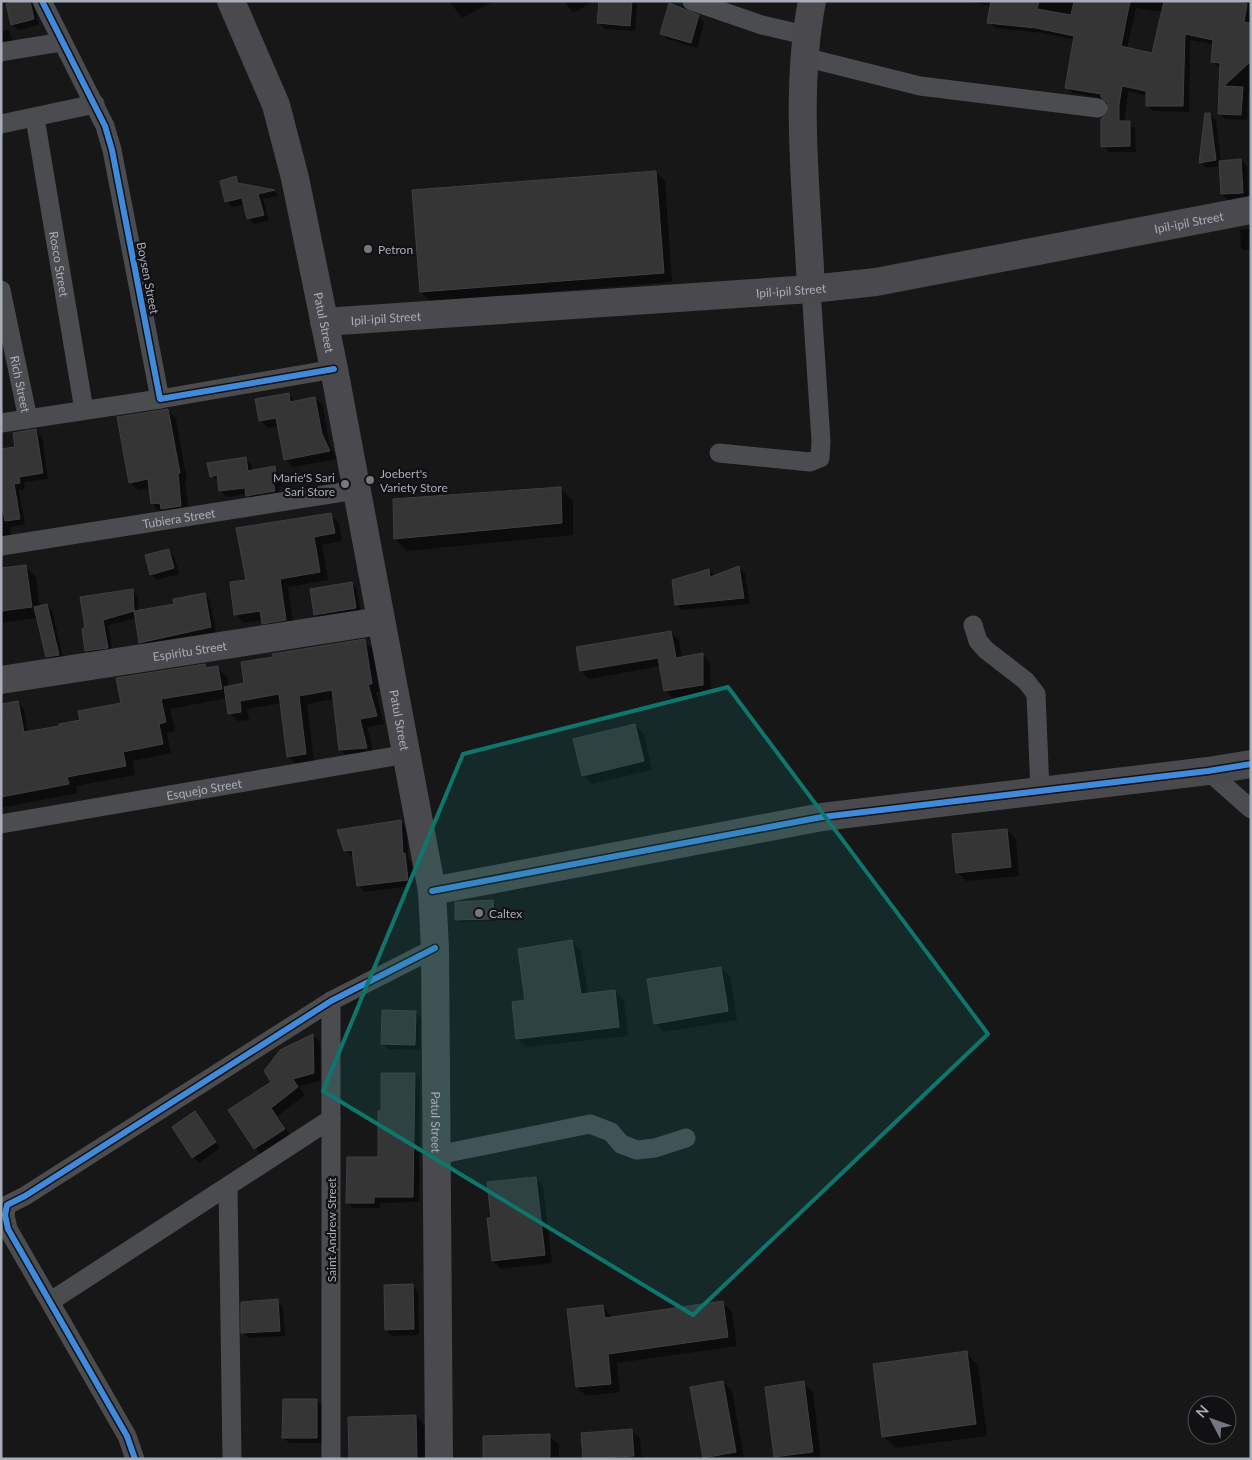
<svg xmlns="http://www.w3.org/2000/svg" width="1252" height="1460" viewBox="0 0 1252 1460" font-family="Lato,sans-serif">
<rect width="100%" height="100%" fill="#171717"/>
<g fill="#0007" fill-rule="evenodd">
<path d="M 21,1 L 30,1 L 34,5 L 39,25 L 18,30 L 12,24 Z"/>
<path d="M 449,1 L 494,1 L 462,18 Z"/>
<path d="M 564,1 L 594,1 L 573,13 Z"/>
<path d="M 601,1 L 634,1 L 637,5 L 635,31 L 605,29 L 599,23 Z"/>
<path d="M 965,1 L 1251,1 L 1251,94 L 1248,93 L 1247,120 L 1225,119 L 1219,113 L 1221,68 L 1212,62 L 1214,44 L 1190,40 L 1189,112 L 1153,111 L 1147,105 L 1147,96 L 1128,91 L 1124,123 L 1129,123 L 1135,129 L 1136,152 L 1109,152 L 1103,146 L 1109,104 L 1105,99 L 1073,93 L 1067,87 L 1075,40 L 1043,33 L 995,28 L 989,22 L 991,6 ZM 1136,8 L 1163,12 L 1153,55 L 1127,49 Z"/>
<path d="M 698,16 L 704,22 L 697,48 L 667,39 L 661,34 Z"/>
<path d="M 9,30 L 13,41 L 1,45 L 1,31 Z"/>
<path d="M 1210,114 L 1216,120 L 1221,162 L 1241,160 L 1247,166 L 1248,198 L 1228,200 L 1222,194 L 1221,166 L 1206,168 L 1201,162 Z"/>
<path d="M 656,172 L 665,181 L 672,282 L 430,301 L 421,292 Z"/>
<path d="M 236,178 L 242,185 L 274,191 L 279,196 L 263,199 L 269,221 L 254,224 L 248,218 L 245,204 L 232,207 L 226,201 Z"/>
<path d="M 1251,229 L 1251,250 L 1243,250 L 1241,248 L 1240,230 Z"/>
<path d="M 288,394 L 296,402 L 315,398 L 323,406 L 329,443 L 337,459 L 293,467 L 285,459 L 279,426 L 268,428 L 260,420 Z"/>
<path d="M 168,410 L 176,419 L 187,481 L 185,482 L 189,514 L 161,512 L 152,504 L 150,488 L 138,490 L 130,482 Z"/>
<path d="M 36,430 L 42,436 L 48,479 L 24,482 L 25,489 L 19,490 L 25,524 L 10,527 L 11,539 L 1,542 L 1,450 L 17,448 Z"/>
<path d="M 245,458 L 251,464 L 252,471 L 274,468 L 280,474 L 282,486 L 279,486 L 280,497 L 253,501 L 247,494 L 226,497 L 221,491 L 219,481 L 211,476 Z"/>
<path d="M 561,489 L 573,501 L 573,535 L 407,551 L 395,539 L 394,500 Z"/>
<path d="M 331,515 L 339,523 L 342,541 L 322,545 L 328,580 L 288,587 L 294,628 L 272,631 L 263,620 L 244,623 L 236,614 L 247,581 Z"/>
<path d="M 168,550 L 174,556 L 179,574 L 157,580 L 151,574 Z"/>
<path d="M 25,566 L 36,577 L 40,607 L 46,606 L 52,611 L 64,661 L 53,663 L 47,657 L 38,618 L 1,623 L 1,570 Z"/>
<path d="M 739,568 L 745,574 L 750,604 L 682,610 L 676,604 L 709,570 L 715,576 Z"/>
<path d="M 351,583 L 357,589 L 361,614 L 321,620 L 315,615 Z"/>
<path d="M 132,590 L 138,596 L 139,611 L 175,605 L 204,594 L 210,600 L 216,632 L 146,648 L 140,642 L 137,618 L 108,625 L 113,653 L 92,656 L 86,650 L 83,630 Z"/>
<path d="M 671,632 L 679,640 L 682,658 L 702,654 L 710,662 L 711,692 L 673,698 L 665,690 L 660,666 L 589,679 L 581,671 Z"/>
<path d="M 364,641 L 373,649 L 379,692 L 376,692 L 384,724 L 367,727 L 374,755 L 349,758 L 341,750 L 334,699 L 307,704 L 314,762 L 296,764 L 288,756 L 282,703 L 247,709 L 249,720 L 238,721 L 230,713 L 227,698 L 170,709 L 175,731 L 167,733 L 171,753 L 132,761 L 135,775 L 76,786 L 77,793 L 1,808 L 1,760 L 18,703 L 24,709 L 28,733 L 81,721 L 205,665 L 209,669 L 218,668 L 227,677 L 229,687 L 246,684 Z"/>
<path d="M 635,725 L 644,734 L 652,770 L 592,784 L 583,775 Z"/>
<path d="M 401,822 L 407,828 L 408,858 L 411,861 L 414,886 L 364,892 L 359,886 L 354,856 L 351,856 L 345,850 Z"/>
<path d="M 1007,830 L 1016,839 L 1019,876 L 966,881 L 957,872 Z"/>
<path d="M 493,901 L 495,904 L 496,921 L 459,922 L 457,919 Z"/>
<path d="M 572,942 L 581,951 L 588,994 L 615,991 L 624,1000 L 628,1036 L 526,1047 L 517,1038 L 527,1001 Z"/>
<path d="M 721,968 L 730,977 L 737,1020 L 664,1032 L 655,1023 Z"/>
<path d="M 415,1012 L 421,1018 L 420,1050 L 388,1049 L 382,1043 Z"/>
<path d="M 313,1035 L 320,1042 L 321,1081 L 299,1086 L 305,1095 L 278,1116 L 291,1137 L 262,1156 L 255,1148 L 273,1082 Z"/>
<path d="M 415,1074 L 420,1080 L 419,1202 L 380,1203 L 380,1208 L 353,1208 L 347,1202 L 379,1158 L 382,1112 Z"/>
<path d="M 195,1113 L 220,1148 L 199,1163 L 193,1157 Z"/>
<path d="M 535,1178 L 543,1186 L 552,1263 L 501,1269 L 493,1261 L 492,1219 Z"/>
<path d="M 412,1286 L 418,1292 L 419,1335 L 392,1336 L 386,1330 Z"/>
<path d="M 277,1301 L 283,1307 L 285,1336 L 249,1338 L 243,1333 Z"/>
<path d="M 723,1303 L 732,1312 L 737,1346 L 617,1363 L 620,1392 L 586,1396 L 577,1387 L 603,1306 L 612,1318 Z"/>
<path d="M 966,1353 L 978,1365 L 987,1436 L 896,1448 L 883,1436 Z"/>
<path d="M 723,1382 L 732,1391 L 744,1459 L 704,1457 Z"/>
<path d="M 803,1383 L 813,1392 L 821,1459 L 777,1459 L 775,1457 Z"/>
<path d="M 317,1400 L 323,1406 L 322,1443 L 289,1443 L 283,1437 Z"/>
<path d="M 416,1416 L 425,1426 L 426,1459 L 350,1459 Z"/>
<path d="M 631,1430 L 640,1439 L 642,1459 L 584,1459 Z"/>
<path d="M 549,1436 L 559,1445 L 559,1459 L 484,1459 Z"/>
</g>
<g fill="#353536" stroke="#3f4043">
<path d="M 16,1 L 30,1 L 34,19 L 11,25 L 6,4 Z"/>
<path d="M 599,1 L 632,1 L 630,26 L 597,23 Z"/>
<path d="M 991,1 L 1039,1 L 1037,9 L 1071,15 L 1074,1 L 1130,1 L 1121,46 L 1152,53 L 1164,1 L 1234,1 L 1247,4 L 1244,22 L 1251,23 L 1251,61 L 1224,86 L 1243,87 L 1241,115 L 1218,114 L 1220,63 L 1211,62 L 1213,40 L 1185,34 L 1183,106 L 1146,106 L 1146,91 L 1122,86 L 1119,105 L 1119,121 L 1130,121 L 1130,146 L 1101,147 L 1101,119 L 1107,114 L 1108,103 L 1101,97 L 1101,94 L 1065,88 L 1074,36 L 1036,28 L 987,23 Z"/>
<path d="M 669,3 L 699,15 L 691,43 L 660,34 Z"/>
<path d="M 1205,113 L 1210,113 L 1216,160 L 1199,163 Z"/>
<path d="M 1241,159 L 1243,193 L 1221,194 L 1219,161 Z"/>
<path d="M 656,171 L 664,273 L 420,292 L 412,190 Z"/>
<path d="M 236,176 L 238,183 L 275,190 L 258,194 L 264,215 L 247,219 L 242,198 L 225,202 L 220,181 Z"/>
<path d="M 289,393 L 290,402 L 315,397 L 322,434 L 330,451 L 284,460 L 276,418 L 259,421 L 255,399 Z"/>
<path d="M 168,409 L 180,473 L 178,473 L 181,506 L 161,509 L 160,503 L 151,504 L 148,479 L 129,483 L 117,417 Z"/>
<path d="M 36,429 L 43,473 L 19,477 L 20,483 L 14,484 L 20,519 L 5,521 L 1,499 L 1,449 L 15,447 L 13,433 Z"/>
<path d="M 246,457 L 248,471 L 275,466 L 277,480 L 273,481 L 275,491 L 246,496 L 245,488 L 219,491 L 217,475 L 210,477 L 207,463 Z"/>
<path d="M 561,487 L 562,523 L 394,539 L 393,499 Z"/>
<path d="M 331,513 L 335,533 L 314,537 L 320,572 L 280,579 L 286,620 L 262,624 L 260,611 L 234,615 L 230,582 L 246,580 L 236,528 Z"/>
<path d="M 169,549 L 174,568 L 150,575 L 145,555 Z"/>
<path d="M 26,565 L 32,607 L 1,611 L 1,568 Z"/>
<path d="M 739,566 L 744,598 L 675,605 L 672,580 L 709,569 L 710,577 Z"/>
<path d="M 352,582 L 356,608 L 314,615 L 310,589 Z"/>
<path d="M 133,589 L 134,611 L 103,620 L 108,648 L 85,651 L 82,629 L 85,627 L 80,597 Z"/>
<path d="M 205,593 L 211,627 L 139,643 L 134,611 L 174,604 L 173,599 Z"/>
<path d="M 47,604 L 59,655 L 46,657 L 34,607 Z"/>
<path d="M 671,631 L 676,658 L 703,653 L 703,685 L 664,691 L 658,658 L 580,671 L 576,647 Z"/>
<path d="M 365,639 L 372,684 L 368,684 L 377,716 L 360,719 L 367,748 L 339,750 L 332,690 L 299,696 L 306,754 L 287,757 L 279,694 L 240,701 L 241,712 L 228,714 L 224,687 L 244,683 L 241,662 L 273,657 L 272,654 Z"/>
<path d="M 205,664 L 206,668 L 218,666 L 222,689 L 161,699 L 166,722 L 159,724 L 163,744 L 123,752 L 126,766 L 67,777 L 69,784 L 1,797 L 1,715 L 4,715 L 2,704 L 18,701 L 24,732 L 59,726 L 59,724 L 80,720 L 78,711 L 121,703 L 116,678 Z"/>
<path d="M 635,724 L 644,761 L 582,776 L 573,739 Z"/>
<path d="M 401,820 L 403,854 L 405,853 L 408,880 L 357,886 L 352,850 L 344,851 L 337,830 Z"/>
<path d="M 1007,829 L 1011,867 L 956,873 L 952,834 Z"/>
<path d="M 493,900 L 494,919 L 455,920 L 455,902 Z"/>
<path d="M 572,940 L 581,994 L 615,990 L 619,1027 L 516,1039 L 512,1002 L 525,1000 L 518,949 Z"/>
<path d="M 721,967 L 728,1011 L 654,1024 L 647,979 Z"/>
<path d="M 382,1010 L 416,1011 L 415,1045 L 381,1044 Z"/>
<path d="M 313,1034 L 314,1073 L 293,1079 L 298,1087 L 271,1108 L 285,1129 L 254,1149 L 228,1110 L 271,1082 L 264,1071 L 280,1050 Z"/>
<path d="M 381,1073 L 415,1073 L 413,1197 L 374,1197 L 374,1203 L 346,1203 L 347,1157 L 378,1157 L 378,1111 L 381,1111 Z"/>
<path d="M 195,1111 L 216,1142 L 192,1158 L 172,1127 Z"/>
<path d="M 536,1177 L 545,1255 L 492,1261 L 487,1218 L 491,1218 L 487,1182 Z"/>
<path d="M 413,1284 L 414,1329 L 385,1330 L 384,1285 Z"/>
<path d="M 278,1299 L 280,1331 L 241,1333 L 241,1302 Z"/>
<path d="M 723,1301 L 728,1337 L 608,1354 L 611,1384 L 576,1387 L 567,1309 L 603,1305 L 605,1318 Z"/>
<path d="M 967,1351 L 976,1424 L 882,1437 L 873,1364 Z"/>
<path d="M 723,1381 L 736,1452 L 703,1458 L 690,1387 Z"/>
<path d="M 804,1381 L 813,1452 L 774,1457 L 765,1387 Z"/>
<path d="M 283,1399 L 317,1399 L 317,1438 L 282,1438 Z"/>
<path d="M 416,1415 L 417,1459 L 349,1459 L 348,1417 Z"/>
<path d="M 632,1429 L 634,1456 L 583,1459 L 581,1433 Z"/>
<path d="M 550,1434 L 550,1459 L 483,1459 L 483,1436 Z"/>
</g>
<g fill="none" stroke-linecap="round" stroke-linejoin="round">
<g stroke="#4b4c50" stroke-width="19">
<path d="M 42,1 L 105,126 L 112,150 L 160,399 L 334,369"/>
<path d="M 692,1 L 762,25 L 805,35"/>
<path d="M 1,52 L 62,42"/>
<path d="M 804,57 L 920,86 L 1098,108"/>
<path id="s1" d="M 35,118 L 84,410"/>
<path d="M 1,124 L 95,104"/>
<path id="s2" d="M 1,290 L 28,419"/>
<path d="M 1,423 L 160,399"/>
<path d="M 719,453 L 810,462 L 820,458 L 821,441 L 811,289"/>
<path id="s3" d="M 1,546 L 356,490"/>
<path d="M 973,625 L 978,641 L 986,650 L 1026,681 L 1036,694 L 1040,791"/>
<path d="M 1208,771 L 1251,809"/>
<path id="s4" d="M 1,824 L 407,754"/>
<path d="M 331,1001 L 331,1459"/>
<path d="M 437,1155 L 590,1124 L 611,1132 L 621,1144 L 637,1150 L 655,1148 L 686,1138"/>
<path d="M 228,1186 L 232,1459"/>
<path d="M 51,1301 L 331,1119"/>
<path d="M 135,1459 L 127,1436 L 8,1229 L 5,1215 L 7,1205 L 25,1196 L 331,1001 L 435,948"/>
</g>
<g stroke="#4a4a4e" stroke-width="28">
<path id="s5" d="M 231,1 L 276,105 L 295,178 L 334,369 L 432,891 L 435,948 L 439,1459"/>
<path d="M 811,289 C 807,195 794,93 812,1"/>
<path id="s6" d="M 324,322 L 811,289 L 876,282 L 1251,210"/>
<path id="s7" d="M 1,680 L 380,621"/>
<path d="M 432,891 L 822,817 L 1208,771 L 1251,764"/>
</g>
<defs>
<g id="cycleway">
<path d="M 42,1 L 105,126 L 112,150 L 160,399 L 334,369"/>
<path d="M 432,891 L 822,817 L 1208,771 L 1251,764"/>
<path d="M 135,1459 L 127,1436 L 8,1229 L 5,1215 L 7,1205 L 25,1196 L 331,1001 L 435,948"/>
</g>
</defs>
<use href="#cycleway" stroke="#111113" stroke-width="9"/>
<use href="#cycleway" stroke="#408adc" stroke-width="6"/>
</g>
<path fill="#0f766e" fill-opacity="0.2" stroke="#0f766e" stroke-width="4" stroke-linejoin="round" d="M 728,687 L 988,1034 L 693,1315 L 323,1091 L 463,754 Z"/>
<g fill="#757880" stroke="#111113" stroke-width="2">
<circle cx="368" cy="249" r="5"/>
<circle cx="370" cy="480" r="5"/>
<circle cx="345" cy="484" r="5"/>
<circle cx="479" cy="913" r="5"/>
</g>
<g text-anchor="middle" dominant-baseline="central" stroke-width="4.5" stroke-linejoin="round" paint-order="stroke">
<g font-size="12" fill="#a8adb8" stroke="#111113">
<text stroke="none"><textPath href="#s6" startOffset="872">Ipil-ipil Street</textPath></text>
<text stroke="none"><textPath href="#s1" startOffset="148">Rosco Street</textPath></text>
<text transform="translate(148 278) rotate(79)">Boysen Street</text>
<text stroke="none"><textPath href="#s6" startOffset="468">Ipil-ipil Street</textPath></text>
<text stroke="none"><textPath href="#s6" startOffset="62">Ipil-ipil Street</textPath></text>
<text stroke="none"><textPath href="#s5" startOffset="336">Patul Street</textPath></text>
<text stroke="none"><textPath href="#s2" startOffset="96">Rich Street</textPath></text>
<text stroke="none"><textPath href="#s3" startOffset="180">Tubiera Street</textPath></text>
<text stroke="none"><textPath href="#s7" startOffset="191">Espiritu Street</textPath></text>
<text stroke="none"><textPath href="#s5" startOffset="741">Patul Street</textPath></text>
<text stroke="none"><textPath href="#s4" startOffset="206">Esquejo Street</textPath></text>
<text stroke="none"><textPath href="#s5" startOffset="1146">Patul Street</textPath></text>
<text transform="translate(331 1230) rotate(-90)">Saint Andrew Street</text>
</g>
<g font-size="12" fill="#a8adb8" stroke="#111113" text-anchor="start">
<text x="378" y="249">Petron</text>
<text x="380" y="473">Joebert's<tspan x="380" dy="14">Variety Store</tspan></text>
<text x="335" y="477" text-anchor="end">Marie'S Sari<tspan x="335" dy="14">Sari Store</tspan></text>
<text x="489" y="913">Caltex</text>
</g>
</g>
<rect width="1252" height="1460" fill="none" stroke="#a8adb8" stroke-width="5"/>
<g transform="translate(1212 1420) rotate(311)"><circle r="24" fill="#111113" stroke="#4d4f55"/>
<path d="M0-4L9 19L0 12L-9 19Z" fill="#757880"/>
<text y="-8" font-size="14" font-weight="bold" text-anchor="middle" fill="#a8adb8">N</text>
</g>
</svg>
